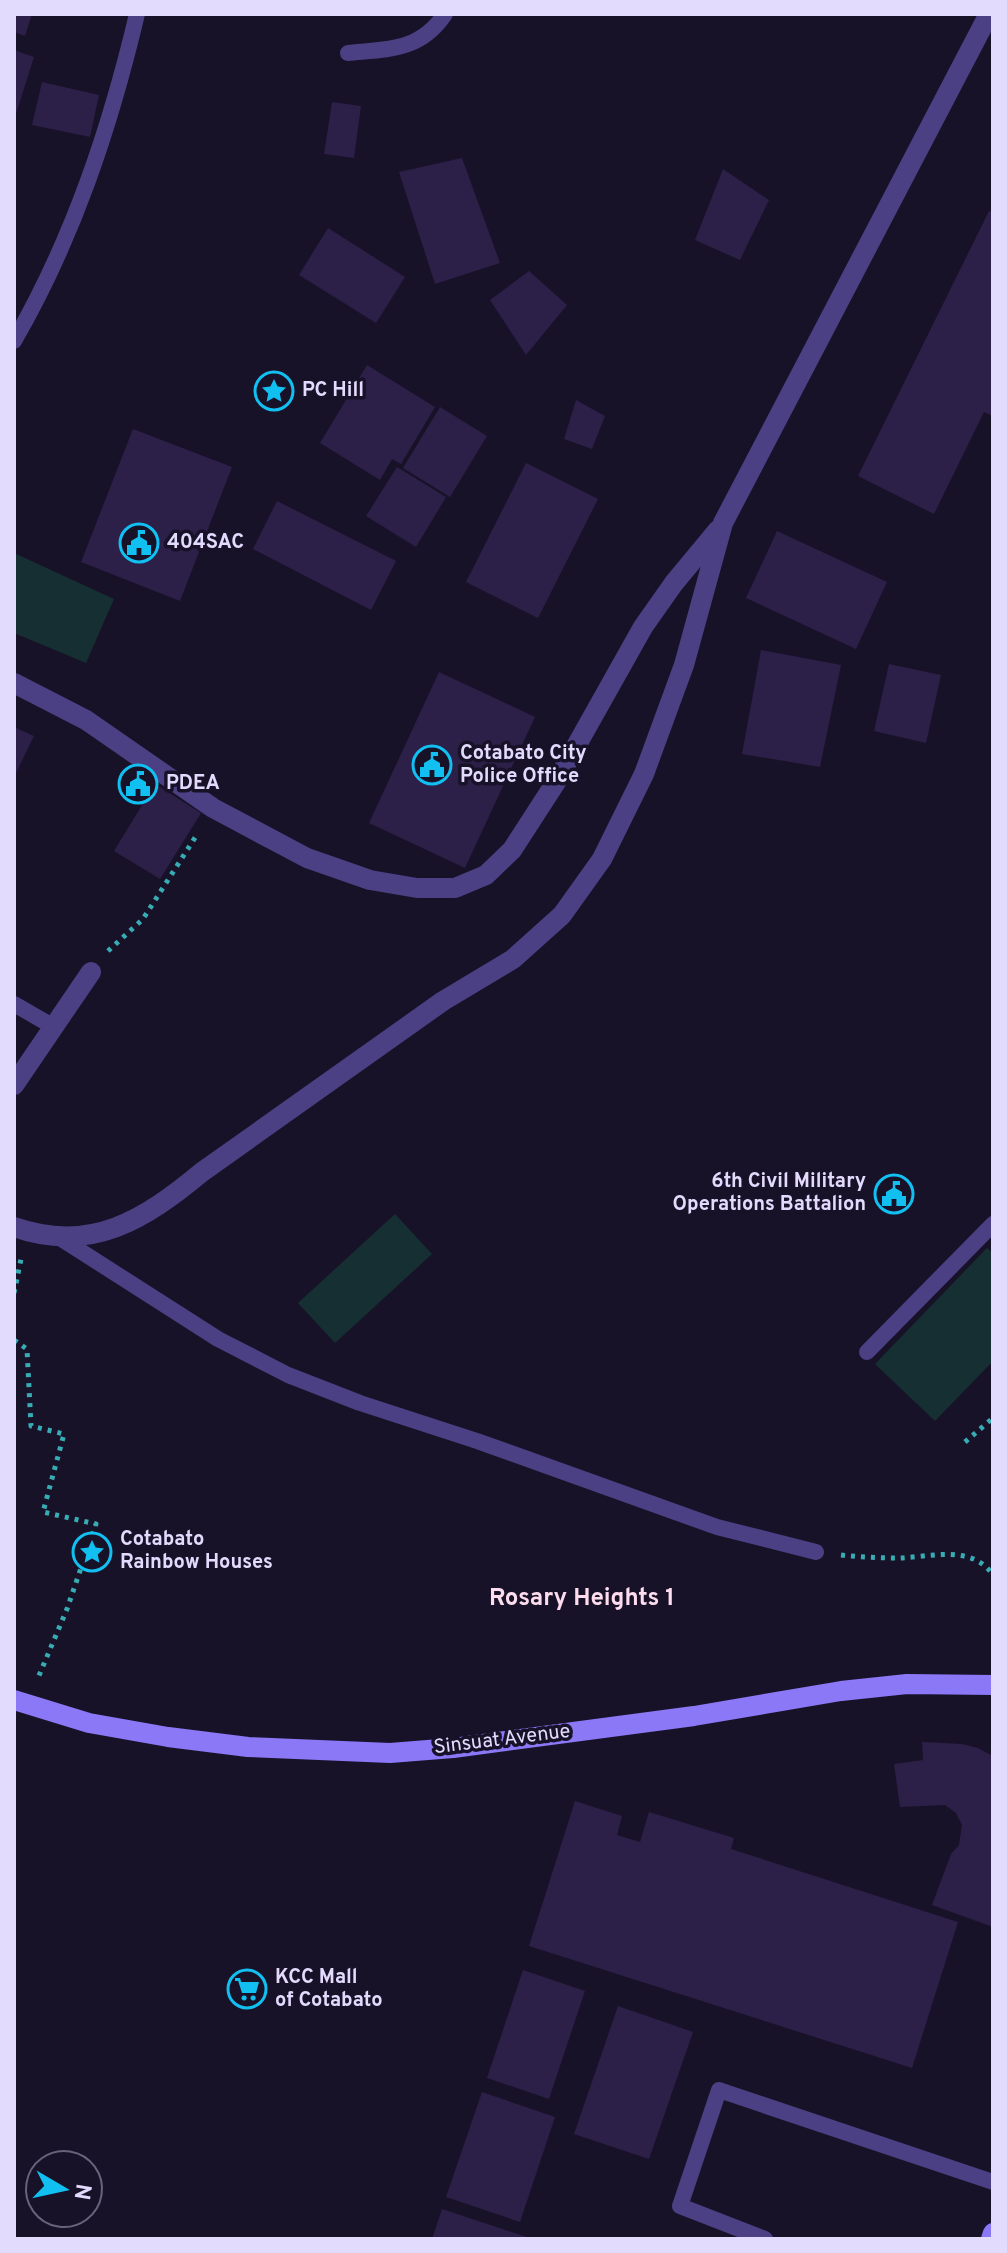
<svg xmlns="http://www.w3.org/2000/svg" width="1007" height="2253" viewBox="0 0 1007 2253" font-family="Overpass,sans-serif">
<rect width="100%" height="100%" fill="#181228"/>
<g fill="#152f32">
<path d="M 14,553 L 114,599 L 86,663 L 14,633 Z"/>
<path d="M 395,1214 L 432,1254 L 335,1343 L 298,1303 Z"/>
<path d="M 987,1248 L 993,1253 L 993,1361 L 935,1421 L 875,1364 Z"/>
</g>
<g fill="#2c1f48">
<path d="M 14,14 L 32,14 L 25,36 L 14,32 Z"/>
<path d="M 14,50 L 34,57 L 15,117 L 14,117 Z"/>
<path d="M 42,82 L 99,95 L 90,137 L 32,125 Z"/>
<path d="M 332,102 L 361,106 L 354,158 L 324,154 Z"/>
<path d="M 462,158 L 500,263 L 435,284 L 399,172 Z"/>
<path d="M 723,169 L 769,200 L 740,260 L 695,240 Z"/>
<path d="M 989,211 L 993,213 L 993,416 L 984,412 L 934,514 L 858,476 Z"/>
<path d="M 328,228 L 405,277 L 376,323 L 299,275 Z"/>
<path d="M 529,271 L 567,305 L 526,355 L 490,300 Z"/>
<path d="M 367,365 L 435,407 L 401,464 L 392,459 L 380,480 L 320,443 Z"/>
<path d="M 576,400 L 605,416 L 592,449 L 564,439 Z"/>
<path d="M 440,407 L 487,436 L 450,497 L 403,468 Z"/>
<path d="M 133,429 L 232,467 L 180,601 L 81,562 Z"/>
<path d="M 526,463 L 598,499 L 538,618 L 466,582 Z"/>
<path d="M 397,467 L 446,497 L 416,547 L 366,516 Z"/>
<path d="M 277,501 L 396,561 L 371,610 L 253,549 Z"/>
<path d="M 777,531 L 887,582 L 856,649 L 746,598 Z"/>
<path d="M 761,650 L 841,665 L 820,767 L 742,754 Z"/>
<path d="M 889,664 L 941,675 L 926,743 L 874,731 Z"/>
<path d="M 439,672 L 535,717 L 465,868 L 369,823 Z"/>
<path d="M 14,727 L 34,736 L 14,777 Z"/>
<path d="M 155,784 L 201,813 L 160,879 L 114,851 Z"/>
<path d="M 922,1742 L 962,1744 L 978,1748 L 993,1756 L 993,1927 L 932,1905 L 951,1854 L 959,1845 L 962,1825 L 956,1813 L 945,1805 L 900,1807 L 894,1764 L 923,1760 Z"/>
<path d="M 575,1801 L 622,1816 L 617,1835 L 640,1842 L 649,1812 L 734,1838 L 731,1849 L 958,1922 L 912,2068 L 529,1946 Z"/>
<path d="M 523,1970 L 585,1991 L 549,2099 L 487,2078 Z"/>
<path d="M 618,2006 L 693,2032 L 649,2159 L 574,2134 Z"/>
<path d="M 482,2092 L 555,2117 L 520,2222 L 446,2197 Z"/>
<path d="M 442,2209 L 530,2238 L 530,2239 L 432,2239 Z"/>
</g>
<g fill="none" stroke-linecap="round" stroke-linejoin="round">
<g stroke="#38acb4" stroke-width="5" stroke-dasharray="4 6" stroke-linecap="butt">
<path d="M 108,951 L 143,919 L 198,833"/>
<path d="M 14,1293 L 21,1259"/>
<path d="M 14,1340 L 27,1349 L 31,1426 L 64,1434 L 43,1512 L 96,1524 L 67,1609 L 38,1678"/>
<path d="M 965,1442 L 993,1418"/>
<path d="M 841,1555 C 860,1557 879,1558 898,1558 C 930,1557 972,1544 993,1575"/>
</g>
<g stroke="#4b4084" stroke-width="16">
<path d="M 348,53 C 389,49 420,51 445,14"/>
<path d="M 14,341 C 73,239 110,128 137,14"/>
<path d="M 14,1004 L 54,1027"/>
<path d="M 60,1238 L 218,1339 L 288,1375 L 360,1403 L 477,1441 L 717,1527 L 816,1552"/>
<path d="M 867,1352 L 993,1224"/>
<path d="M 765,2239 L 680,2206 L 719,2090 L 993,2182"/>
</g>
<g stroke="#4b4084" stroke-width="20">
<path d="M 14,683 L 86,720 L 213,808 L 307,858 L 370,880 L 417,888 L 455,888 L 486,875 L 512,850 L 556,782 L 643,627 L 674,583 L 718,530"/>
<path d="M 14,1085 L 91,972"/>
<path d="M 14,1227 C 91,1254 144,1220 202,1172 L 443,1001 L 513,959 L 562,915 L 602,859 L 644,774 L 684,665 L 723,523 L 989,14"/>
</g>
<g stroke="#8b78f7" stroke-width="20">
<path d="M 14,1700 L 89,1723 L 168,1737 L 248,1747 L 390,1753 L 453,1748 L 694,1716 L 841,1691 L 907,1684 L 993,1685"/>
<path d="M 991,2239 L 993,2233"/>
</g>
</g>
<defs>
<symbol id="sight-ring" viewBox="-11 -11 22 22"><circle r="9.5" fill="#181228" stroke="#12bff1" stroke-width="1.5"/><path d="M0-6L1.8-2.2L6-1.7L2.9 1.2L3.7 5.4L0 3.3L-3.7 5.4L-2.9 1.2L-6-1.7L-1.8-2.2Z" fill="#12bff1"/></symbol>
<symbol id="civic-ring" viewBox="-11 -11 22 22"><circle r="9.5" fill="#181228" stroke="#12bff1" stroke-width="1.5"/><path d="M-.6-6.5H3V-4.5H.6V-3L4-1V1h2V6H-6V1h2V-1L-.6-3ZM-1.2 2.5V6h2.4V2.5Z" fill="#12bff1"/></symbol>
<symbol id="supermarket-ring" viewBox="-11 -11 22 22"><circle r="9.5" fill="#181228" stroke="#12bff1" stroke-width="1.5"/><path d="M-6-5.5h2.5l.6 2H6L4.5 2H-2.5L-4.4-4H-6ZM-1.5 3.2a1.3 1.3 0 1 0 .1 0ZM3 3.2a1.3 1.3 0 1 0 .1 0Z" fill="#12bff1"/></symbol>
</defs>
<g fill-rule="evenodd">
<use href="#sight-ring" x="252" y="369" width="44" height="44"/>
<use href="#civic-ring" x="117" y="521" width="44" height="44"/>
<use href="#civic-ring" x="410" y="743" width="44" height="44"/>
<use href="#civic-ring" x="116" y="762" width="44" height="44"/>
<use href="#civic-ring" x="872" y="1172" width="44" height="44"/>
<use href="#sight-ring" x="70" y="1530" width="44" height="44"/>
<use href="#supermarket-ring" x="225" y="1967" width="44" height="44"/>
</g>
<g text-anchor="middle" dominant-baseline="central" stroke-width="7" stroke-linejoin="round" paint-order="stroke">
<g font-size="20" font-weight="bold" fill="#e3dbfd" stroke="#181228" text-anchor="start">
<text x="302" y="391">PC Hill</text>
<text x="167" y="543">404SAC</text>
<text x="460" y="754">Cotabato City<tspan x="460" dy="23">Police Office</tspan></text>
<text x="166" y="784">PDEA</text>
<text x="866" y="1182" text-anchor="end">6th Civil Military<tspan x="866" dy="23">Operations Battalion</tspan></text>
<text x="120" y="1540">Cotabato<tspan x="120" dy="23">Rainbow Houses</tspan></text>
<text x="275" y="1978">KCC Mall<tspan x="275" dy="23">of Cotabato</tspan></text>
</g>
<g font-size="20" fill="#e3dbfd" stroke="#181228">
<text transform="translate(502 1740) rotate(-7)">Sinsuat Avenue</text>
</g>
<g font-size="24" font-weight="bold" fill="#fddded" stroke="#181228">
<text x="582" y="1599">Rosary Heights 1</text>
</g>
</g>
<rect width="1007" height="2253" fill="none" stroke="#e3dbfd" stroke-width="32"/>
<g transform="translate(64 2189) rotate(99)"><circle r="38" fill="#181228" stroke="#69627d" stroke-width="2"/>
<path d="M0-6L14 30L0 20L-14 30Z" fill="#12bff1"/>
<text y="-12" font-size="22" font-weight="bold" text-anchor="middle" fill="#e3dbfd">N</text>
</g>
</svg>
